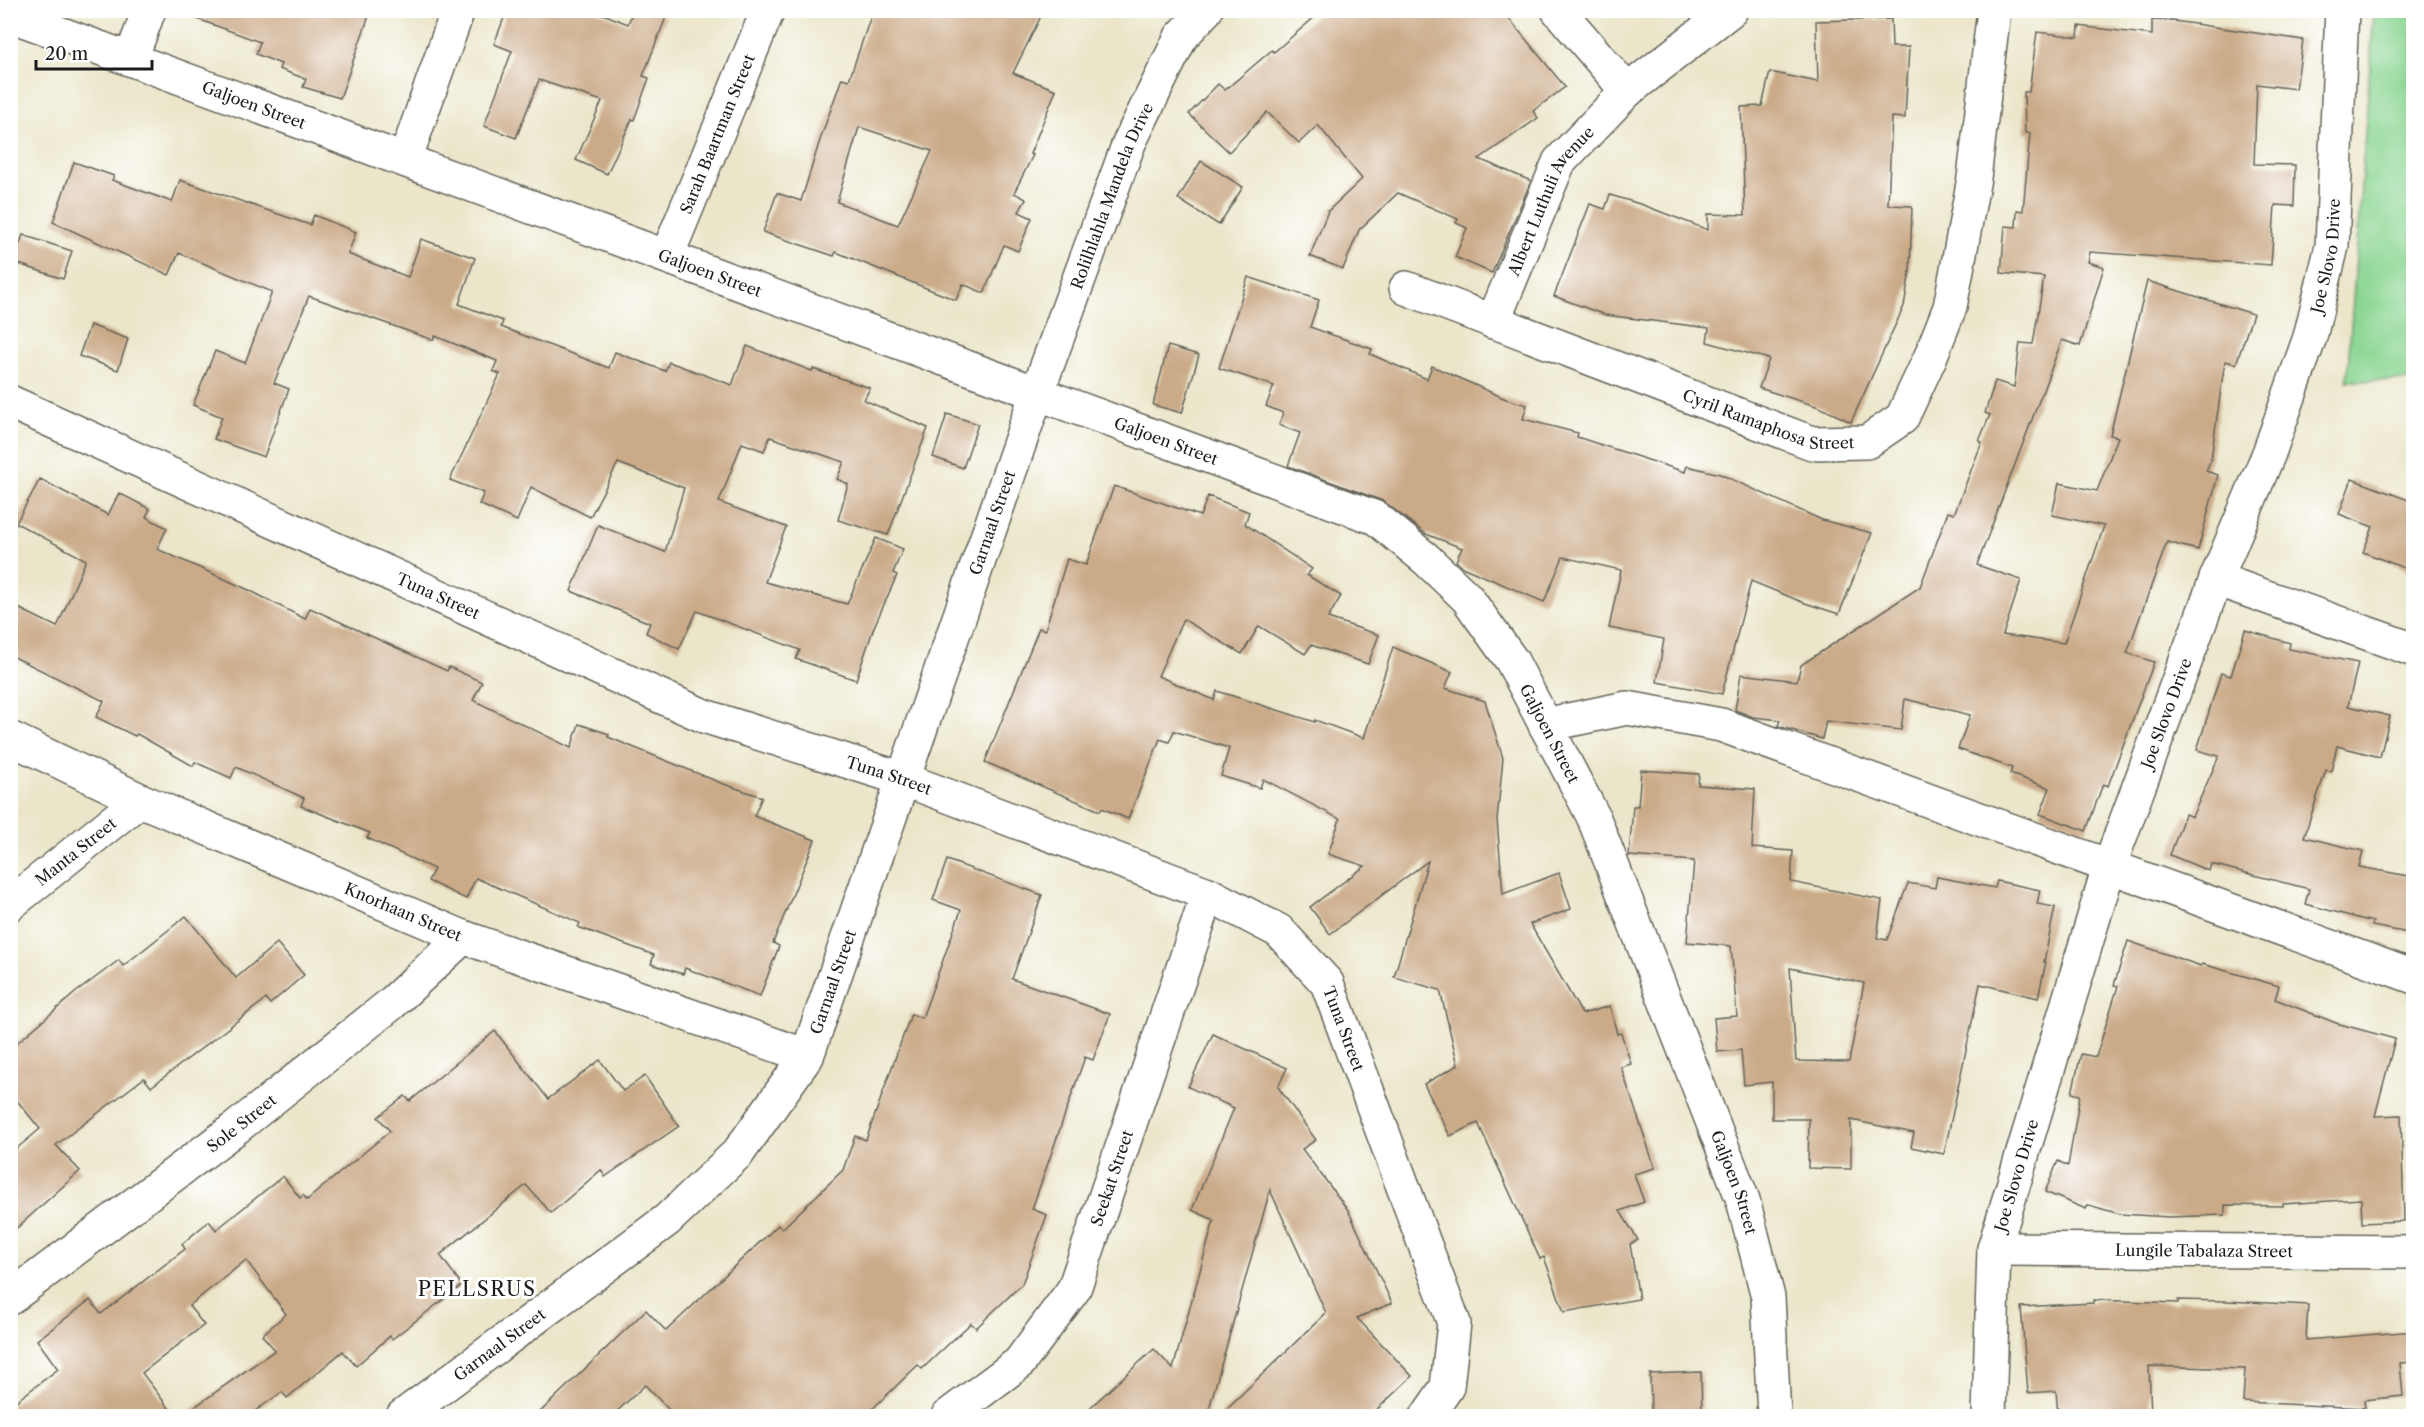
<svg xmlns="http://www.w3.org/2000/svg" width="2424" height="1427" viewBox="0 0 2424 1427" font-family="'Libre Caslon Text',serif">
<rect width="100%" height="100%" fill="#fff"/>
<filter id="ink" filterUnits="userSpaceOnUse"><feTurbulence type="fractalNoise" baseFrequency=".0167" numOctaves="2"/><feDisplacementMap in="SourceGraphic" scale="12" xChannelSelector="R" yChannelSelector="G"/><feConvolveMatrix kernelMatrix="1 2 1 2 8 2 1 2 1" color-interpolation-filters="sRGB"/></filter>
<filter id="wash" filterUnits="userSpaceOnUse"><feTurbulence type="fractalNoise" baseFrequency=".008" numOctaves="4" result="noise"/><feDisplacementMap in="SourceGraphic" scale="24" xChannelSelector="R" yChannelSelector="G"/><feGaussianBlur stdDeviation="1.35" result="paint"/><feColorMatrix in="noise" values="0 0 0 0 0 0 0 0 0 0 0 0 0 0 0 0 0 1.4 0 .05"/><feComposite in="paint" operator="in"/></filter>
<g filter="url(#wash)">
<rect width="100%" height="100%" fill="#ebe6ca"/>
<path fill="#8ad592" stroke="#537857" stroke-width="1.5" d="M 2374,11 L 2413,11 L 2413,380 L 2347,381 Z"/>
<g id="blocks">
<g fill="#cbaa88" fill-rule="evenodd">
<path d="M 185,10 L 371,10 L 340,98 L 303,87 L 306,79 L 279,69 L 281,64 L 256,54 L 260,42 L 184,14 Z"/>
<path d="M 507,10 L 593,10 L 628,24 L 633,10 L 649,10 L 666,17 L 643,76 L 649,78 L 634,120 L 632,119 L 607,174 L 576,160 L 602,101 L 539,80 L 516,138 L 484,126 L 512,51 L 494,44 Z"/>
<path d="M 873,10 L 1044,10 L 1013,73 L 1056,90 L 1030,154 L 1033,155 L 1014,193 L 1026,199 L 1019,212 L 1032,218 L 1018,251 L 1004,245 L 984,293 L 963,284 L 956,300 L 836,252 L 834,256 L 763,232 L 777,193 L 801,201 L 821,137 L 842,78 L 849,80 ZM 859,127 L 932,151 L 898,225 L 837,202 Z"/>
<path d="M 1323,10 L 1502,10 L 1565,87 L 1533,111 L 1538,118 L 1479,159 L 1531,181 L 1492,273 L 1455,257 L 1467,228 L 1456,223 L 1458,219 L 1398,193 L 1359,230 L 1343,269 L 1310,256 L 1328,211 L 1362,179 L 1318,125 L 1299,143 L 1267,112 L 1229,152 L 1189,114 L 1218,84 L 1225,90 L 1272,50 L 1274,52 Z"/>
<path d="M 1891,19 L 1892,47 L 1909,47 L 1905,118 L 1892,117 L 1888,205 L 1912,206 L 1910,271 L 1904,306 L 1851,422 L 1819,407 L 1759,388 L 1769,359 L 1707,342 L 1709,328 L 1605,315 L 1554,296 L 1590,204 L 1605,209 L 1610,195 L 1643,205 L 1708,230 L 1708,214 L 1745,215 L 1741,107 L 1762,106 L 1770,72 L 1818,82 L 1816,21 Z"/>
<path d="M 2152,20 L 2174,21 L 2303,40 L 2296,89 L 2257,84 L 2254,164 L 2295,165 L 2294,206 L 2275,205 L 2271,265 L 2090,252 L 2088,262 L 2104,267 L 2080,346 L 2062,340 L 1977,565 L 2021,580 L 2003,635 L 2064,643 L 2104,526 L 2052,515 L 2059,483 L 2097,491 L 2118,437 L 2110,435 L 2147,281 L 2253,314 L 2236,364 L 2225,361 L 2211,459 L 2206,471 L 2218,475 L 2198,550 L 2167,542 L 2127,653 L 2154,662 L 2108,786 L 2103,784 L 2086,831 L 2040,814 L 2050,788 L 2010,774 L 2012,768 L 1958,749 L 1970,715 L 1905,699 L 1901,730 L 1826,721 L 1822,739 L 1778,726 L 1780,720 L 1753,717 L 1735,710 L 1741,674 L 1797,681 L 1801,665 L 1920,587 L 1948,512 L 1954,514 L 1982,442 L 1979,441 L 1990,415 L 1985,413 L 1995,381 L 2014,387 L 2020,343 L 2033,344 L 2044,277 L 2001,273 L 2005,226 L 2016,227 L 2017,210 L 2023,211 L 2030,133 L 2025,133 L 2024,92 L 2029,92 L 2037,32 L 2078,37 L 2079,26 L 2152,35 Z"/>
<path d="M 1201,161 L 1243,187 L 1219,225 L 1178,199 Z"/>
<path d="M 74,162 L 114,176 L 112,180 L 172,202 L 180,180 L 310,225 L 314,215 L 356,232 L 348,254 L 408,277 L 421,239 L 475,258 L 459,304 L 503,321 L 501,327 L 609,368 L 615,352 L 665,371 L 669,362 L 732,385 L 747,346 L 812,371 L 813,369 L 870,388 L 864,400 L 928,428 L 888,535 L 838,520 L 848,484 L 837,479 L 844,462 L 770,437 L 764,451 L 742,443 L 719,502 L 786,527 L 765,582 L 847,604 L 876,538 L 903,549 L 893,573 L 897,575 L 874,627 L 856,680 L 796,659 L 800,650 L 697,611 L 679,649 L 646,633 L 650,623 L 571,591 L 598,525 L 665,552 L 684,488 L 618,463 L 590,517 L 531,487 L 517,521 L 479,504 L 484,493 L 450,480 L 500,374 L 493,371 L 497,361 L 435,336 L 433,340 L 309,296 L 274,383 L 289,389 L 264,457 L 214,439 L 222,417 L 193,405 L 215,351 L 245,363 L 272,292 L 179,253 L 169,275 L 53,222 Z"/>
<path d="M 23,235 L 72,251 L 63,279 L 13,262 Z"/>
<path d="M 1248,277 L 1319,300 L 1310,327 L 1372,349 L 1370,354 L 1427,379 L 1432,366 L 1506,399 L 1527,405 L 1523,419 L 1578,433 L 1577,437 L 1685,472 L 1687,466 L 1720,474 L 1822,520 L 1872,533 L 1839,614 L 1802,602 L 1751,581 L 1722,694 L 1657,682 L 1664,639 L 1609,628 L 1621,570 L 1563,557 L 1544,602 L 1462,567 L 1456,561 L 1462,548 L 1426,534 L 1383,501 L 1288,466 L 1300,433 L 1279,425 L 1283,413 L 1266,406 L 1274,386 L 1219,368 Z"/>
<path d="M 90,325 L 128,339 L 118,370 L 79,356 Z"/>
<path d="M 1168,346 L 1199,355 L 1182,413 L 1153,405 Z"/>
<path d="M 947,414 L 978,424 L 963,468 L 933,457 Z"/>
<path d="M 40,479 L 108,515 L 119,493 L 150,509 L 146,517 L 167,528 L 157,549 L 249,590 L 305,619 L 310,608 L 447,671 L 449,667 L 482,682 L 473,700 L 571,748 L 579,724 L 609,734 L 608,737 L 721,783 L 762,797 L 754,816 L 815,840 L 773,943 L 779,946 L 760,996 L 685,968 L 683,974 L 651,964 L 654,955 L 578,927 L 580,923 L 476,878 L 466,899 L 428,881 L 434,869 L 367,838 L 370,833 L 301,806 L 304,798 L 236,767 L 231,778 L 195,762 L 193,766 L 137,734 L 135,736 L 96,717 L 104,701 L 10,655 L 10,604 L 57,627 L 86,560 L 16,523 Z"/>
<path d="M 2352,479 L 2414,502 L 2414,572 L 2363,552 L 2373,527 L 2339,514 Z"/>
<path d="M 1114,486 L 1200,516 L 1208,496 L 1249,512 L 1245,524 L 1312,569 L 1307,575 L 1341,596 L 1328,618 L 1379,635 L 1368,664 L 1311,645 L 1305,654 L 1259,626 L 1242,654 L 1183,619 L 1158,676 L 1214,700 L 1217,691 L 1315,722 L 1315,720 L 1364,738 L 1393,647 L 1452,672 L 1445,688 L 1485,701 L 1503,758 L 1497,820 L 1503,894 L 1559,873 L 1571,909 L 1530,924 L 1582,1014 L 1610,1006 L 1617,1034 L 1621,1033 L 1631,1064 L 1621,1067 L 1655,1168 L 1634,1174 L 1644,1202 L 1620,1211 L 1638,1240 L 1630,1244 L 1639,1299 L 1564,1312 L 1544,1257 L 1540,1259 L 1478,1123 L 1450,1136 L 1424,1084 L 1458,1065 L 1440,990 L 1394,977 L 1428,861 L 1330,934 L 1310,907 L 1365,866 L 1328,854 L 1340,819 L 1263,779 L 1260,788 L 1221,776 L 1229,748 L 1174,731 L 1169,742 L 1160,739 L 1128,819 L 1102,808 L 1100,811 L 985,762 L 1039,628 L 1045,630 L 1067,559 L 1086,565 Z"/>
<path d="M 2245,630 L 2290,643 L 2289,649 L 2358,663 L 2348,706 L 2390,716 L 2380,757 L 2337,746 L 2331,771 L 2326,770 L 2304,837 L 2363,851 L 2359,867 L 2414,877 L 2414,934 L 2372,926 L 2373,922 L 2305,904 L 2309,889 L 2211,864 L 2209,871 L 2170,855 L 2185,814 L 2192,817 L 2219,756 L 2197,750 L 2221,673 L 2231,676 Z"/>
<path d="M 1641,770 L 1699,774 L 1698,785 L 1755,789 L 1752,848 L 1793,851 L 1791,882 L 1882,900 L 1877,938 L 1887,940 L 1908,883 L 1935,888 L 1937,877 L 1995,888 L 1997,881 L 2040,890 L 2037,904 L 2055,907 L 2044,962 L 2046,962 L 2038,998 L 1980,984 L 1944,1154 L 1911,1147 L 1914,1133 L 1851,1120 L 1851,1169 L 1808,1168 L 1809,1119 L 1772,1119 L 1772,1082 L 1744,1085 L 1741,1050 L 1717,1052 L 1714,1018 L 1737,1016 L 1731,946 L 1687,942 L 1694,861 L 1629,856 L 1633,806 L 1638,806 ZM 1790,968 L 1864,983 L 1849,1062 L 1796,1061 Z"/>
<path d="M 947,860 L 1042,895 L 1012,979 L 1110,1014 L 1093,1060 L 1085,1057 L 1032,1209 L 1047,1215 L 1022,1284 L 976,1328 L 971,1323 L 922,1369 L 918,1365 L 865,1416 L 675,1416 L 645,1385 L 612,1416 L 536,1416 L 646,1310 L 666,1331 L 778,1225 L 782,1229 L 843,1170 L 855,1136 L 866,1140 L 911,1014 L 922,1018 L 961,910 L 933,900 Z"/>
<path d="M 186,916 L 236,978 L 277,943 L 304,975 L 270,1004 L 266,999 L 151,1087 L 144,1078 L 56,1145 L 80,1171 L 10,1234 L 10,1154 L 40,1129 L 10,1092 L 10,1049 L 75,993 L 119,960 L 123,966 Z"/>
<path d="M 2128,941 L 2201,966 L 2202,964 L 2279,986 L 2275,999 L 2336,1023 L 2395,1039 L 2375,1116 L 2401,1115 L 2404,1221 L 2362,1223 L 2361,1199 L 2283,1204 L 2283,1206 L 2225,1205 L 2225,1215 L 2169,1217 L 2120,1214 L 2088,1205 L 2086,1209 L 2045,1192 L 2058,1161 L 2068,1166 L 2080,1095 L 2072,1093 L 2081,1054 L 2096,1057 L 2118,986 L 2114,985 Z"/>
<path d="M 495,1031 L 548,1099 L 600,1060 L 623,1091 L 645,1076 L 679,1126 L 605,1177 L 601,1170 L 551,1213 L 526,1185 L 440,1255 L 462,1285 L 392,1339 L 390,1336 L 356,1366 L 343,1351 L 287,1398 L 282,1392 L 248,1416 L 182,1416 L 275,1350 L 262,1335 L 286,1314 L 246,1260 L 189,1306 L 204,1325 L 142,1373 L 175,1416 L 10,1416 L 10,1406 L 58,1369 L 37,1340 L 90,1300 L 101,1314 L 185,1249 L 182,1244 L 209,1221 L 216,1230 L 283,1176 L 300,1198 L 303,1195 L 307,1200 L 390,1131 L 378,1117 L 405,1096 L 410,1101 Z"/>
<path d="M 1213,1034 L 1287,1068 L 1278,1087 L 1316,1140 L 1302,1149 L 1348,1210 L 1392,1303 L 1357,1318 L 1412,1376 L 1370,1416 L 1219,1416 L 1326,1313 L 1270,1190 L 1207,1416 L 1081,1416 L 1154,1349 L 1173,1369 L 1214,1220 L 1192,1210 L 1234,1108 L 1188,1087 Z"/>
<path d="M 2093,1300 L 2178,1303 L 2178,1300 L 2225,1301 L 2308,1305 L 2306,1340 L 2414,1331 L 2414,1362 L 2400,1363 L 2403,1396 L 2364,1400 L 2365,1408 L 2243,1402 L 2245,1369 L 2149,1366 L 2151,1416 L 2058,1416 L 2056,1391 L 2028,1393 L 2021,1307 L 2093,1303 Z"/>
<path d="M 1701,1372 L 1702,1416 L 1651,1416 L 1650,1374 Z"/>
</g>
</g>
</g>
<g filter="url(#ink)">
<use href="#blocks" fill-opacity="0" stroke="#646359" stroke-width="1.5"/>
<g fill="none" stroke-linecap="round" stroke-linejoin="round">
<defs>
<g id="minor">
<path d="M 1558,10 L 1627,91 L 1731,10"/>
<path id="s1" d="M 10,15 L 1376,518 L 1426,559 L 1467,598 L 1512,661 L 1593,816 L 1743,1200 L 1768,1297 L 1774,1416"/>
<path d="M 131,59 L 149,10"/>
<path d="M 405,160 L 458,10"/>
<path id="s2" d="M 667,256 L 768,10"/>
<path id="s3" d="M 1406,288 L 1812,443 L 1867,442 L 1902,418 L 1930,358 L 1950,307 L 1974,178 L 1994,10"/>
<path id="s4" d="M 1493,322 L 1559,162 L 1627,91"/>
<path id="s5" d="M 10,402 L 704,716 L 903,779 L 1208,894 L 1279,931 L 1327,983 L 1454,1323 L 1447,1387 L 1427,1416"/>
<path d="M 2216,579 L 2414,650"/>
<path d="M 1545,725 L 1627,708 L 1721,725 L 2414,977"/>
<path id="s6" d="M 10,738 L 140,800 L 463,937 L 807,1056"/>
<path id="s7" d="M 10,904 L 140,800"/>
<path id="s8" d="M 1994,1249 L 2414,1252"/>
<path id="s9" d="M 10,1298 L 237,1127 L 391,1004 L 463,937"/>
<path id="s10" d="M 403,1416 L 667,1220 L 738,1153 L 807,1056 L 1037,393 L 1129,143 L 1181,37 L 1206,10"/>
<path id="s11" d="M 948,1416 L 1019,1363 L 1074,1289 L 1208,894"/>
<path id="s12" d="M 1989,1416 L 1994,1249 L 2109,867 L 2216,579 L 2269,453 L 2310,337 L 2332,246 L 2342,10"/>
</g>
</defs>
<use href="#minor" stroke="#646359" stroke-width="36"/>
<use href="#minor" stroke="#fff" stroke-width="33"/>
</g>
</g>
<g text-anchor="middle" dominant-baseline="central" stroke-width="6" stroke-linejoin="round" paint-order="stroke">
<g font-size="16" fill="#1c1c1c" stroke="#fff">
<text stroke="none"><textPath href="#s1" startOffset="260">Galjoen Street</textPath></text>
<text stroke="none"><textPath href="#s2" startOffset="132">Sarah Baartman Street</textPath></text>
<text stroke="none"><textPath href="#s10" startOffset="1458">Rolilhlahla Mandela Drive</textPath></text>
<text stroke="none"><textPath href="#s4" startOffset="135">Albert Luthuli Avenue</textPath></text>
<text stroke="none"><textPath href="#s12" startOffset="1216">Joe Slovo Drive</textPath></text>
<text stroke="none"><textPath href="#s1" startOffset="746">Galjoen Street</textPath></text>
<text stroke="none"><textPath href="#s3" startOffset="387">Cyril Ramaphosa Street</textPath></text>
<text stroke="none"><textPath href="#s1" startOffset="1232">Galjoen Street</textPath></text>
<text stroke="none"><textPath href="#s10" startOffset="1110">Garnaal Street</textPath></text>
<text stroke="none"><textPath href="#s5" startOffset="470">Tuna Street</textPath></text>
<text stroke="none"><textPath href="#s12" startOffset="730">Joe Slovo Drive</textPath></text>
<text stroke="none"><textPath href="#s1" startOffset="1736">Galjoen Street</textPath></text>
<text stroke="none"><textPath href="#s5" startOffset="956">Tuna Street</textPath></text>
<text stroke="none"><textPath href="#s7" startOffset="84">Manta Street</textPath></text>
<text stroke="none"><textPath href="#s6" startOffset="430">Knorhaan Street</textPath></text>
<text stroke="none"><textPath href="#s10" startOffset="624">Garnaal Street</textPath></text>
<text stroke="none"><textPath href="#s5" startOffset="1496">Tuna Street</textPath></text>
<text stroke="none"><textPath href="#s9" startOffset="290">Sole Street</textPath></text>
<text stroke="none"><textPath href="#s12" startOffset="244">Joe Slovo Drive</textPath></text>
<text stroke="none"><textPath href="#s11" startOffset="298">Seekat Street</textPath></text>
<text stroke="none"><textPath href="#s1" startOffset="2222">Galjoen Street</textPath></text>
<text stroke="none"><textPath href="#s8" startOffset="210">Lungile Tabalaza Street</textPath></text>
<text stroke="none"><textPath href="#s10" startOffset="120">Garnaal Street</textPath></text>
</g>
<g font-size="20" letter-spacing="1.5" fill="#1c1c1c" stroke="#fff">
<text x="477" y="1289">PELLSRUS</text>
</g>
</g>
<rect width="2424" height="1427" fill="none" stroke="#fff" stroke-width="36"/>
<path d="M36 60v9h116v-9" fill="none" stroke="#1c1c1c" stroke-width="3"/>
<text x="45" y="60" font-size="18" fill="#1c1c1c" stroke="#ffffff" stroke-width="4.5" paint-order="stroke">20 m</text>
</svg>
